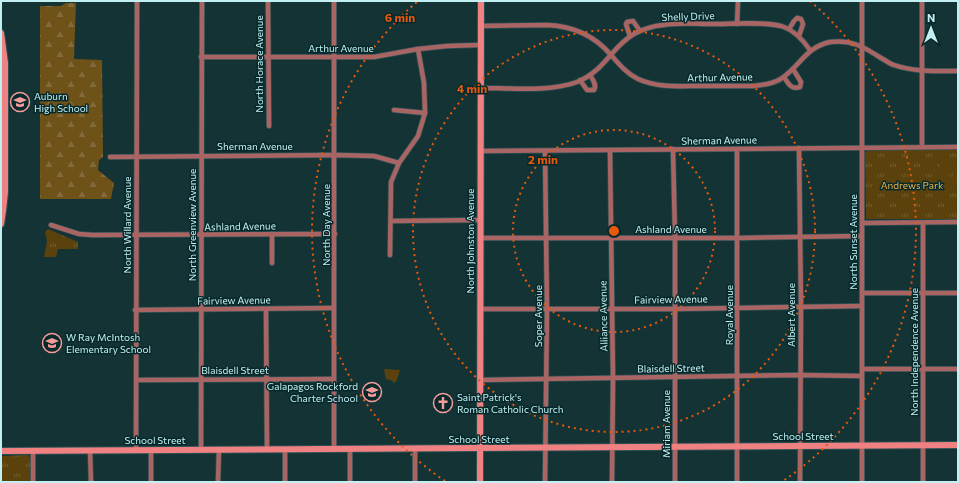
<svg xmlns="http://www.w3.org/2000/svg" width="959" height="483" viewBox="0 0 959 483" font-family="Commissioner,sans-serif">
<defs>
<pattern id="grass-tufts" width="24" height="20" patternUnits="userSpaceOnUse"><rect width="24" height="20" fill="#5b420d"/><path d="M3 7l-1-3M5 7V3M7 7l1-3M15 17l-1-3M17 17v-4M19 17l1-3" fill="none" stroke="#715e31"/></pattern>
<pattern id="forest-firs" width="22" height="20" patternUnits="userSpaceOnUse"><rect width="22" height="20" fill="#6f5218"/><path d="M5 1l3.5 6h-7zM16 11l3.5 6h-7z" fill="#826b3a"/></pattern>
</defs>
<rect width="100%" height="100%" fill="#133335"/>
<g fill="url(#grass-tufts)">
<path d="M 958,149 L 958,219 L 866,219 L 865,153 L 868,150 Z"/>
<path d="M 48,229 L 78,242 L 78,249 L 58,249 L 56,257 L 44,257 L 47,241 L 45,232 Z"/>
<path d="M 384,369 L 400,370 L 396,382 L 393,383 L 393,381 L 386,379 Z"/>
<path d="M 28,455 L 30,458 L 30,482 L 1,482 L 1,456 Z"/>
</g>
<path fill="url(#forest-firs)" d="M 66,3 L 76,3 L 74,59 L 102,60 L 103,157 L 99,160 L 98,170 L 114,183 L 111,199 L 40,199 L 40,6 L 61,6 Z"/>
<g fill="#5b420d">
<path d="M 940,158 L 951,159 L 950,179 L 940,179 Z"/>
<rect x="953" y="158" width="5" height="22"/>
<path d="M 927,159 L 937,160 L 937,174 L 926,174 Z"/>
</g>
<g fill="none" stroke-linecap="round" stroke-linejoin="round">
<defs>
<g id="street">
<path d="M 268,1 L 269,126"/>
<path d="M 862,1 L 862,482"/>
<path d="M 737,24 L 738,1"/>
<path d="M 480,26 L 547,25 C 572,26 594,35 611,55 C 619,64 626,73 638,79 C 658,88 679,86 701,86 C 718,86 735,86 752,86 C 762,85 774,84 782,78 C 800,66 806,47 830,42 C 851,39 864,47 881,58 C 885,60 890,64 894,65 C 914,72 937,71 958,71"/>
<path d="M 789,29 L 794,21 L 797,18 L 801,19 L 803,24 L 799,36"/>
<path d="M 630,36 L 626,24 L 627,22 L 633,21 L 640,31"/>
<path d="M 201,57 L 374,57 L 418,49 L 447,46 L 480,45"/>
<path d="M 784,77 C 788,83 791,90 800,87 L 801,82 L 793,69"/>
<path d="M 580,80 L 587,90 L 594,90 C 597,85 593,80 590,75"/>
<path d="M 480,88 C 509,88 551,92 577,82 C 605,71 611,47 634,34 C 643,29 653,26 663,25 C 679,22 697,24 714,24 C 732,24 768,21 784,27 C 795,31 803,40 810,50"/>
<path d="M 394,110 L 425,113"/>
<path d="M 922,147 L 922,1"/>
<path d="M 799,148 L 801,306 L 800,482"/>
<path d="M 673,149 L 675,237 L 675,482"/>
<path d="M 737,149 L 737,482"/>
<path d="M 610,150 L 613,378 L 612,482"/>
<path d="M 481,151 L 958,147"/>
<path d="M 110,157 L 335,155 L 374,156 L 399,163"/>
<path d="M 391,221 L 480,220"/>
<path d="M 862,223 L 958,222"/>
<path d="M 923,223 L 923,482"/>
<path d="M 51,225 L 79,234 L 93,235 L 335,234"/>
<path d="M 272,234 L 272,263"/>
<path d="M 480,238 L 738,238 L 862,236"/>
<path d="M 390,255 L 391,182 L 399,163 L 418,136 L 425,113 L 424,83 L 418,49"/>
<path d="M 862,293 L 958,293"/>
<path d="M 266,309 L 267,449"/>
<path d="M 480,309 L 674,309 L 862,306"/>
<path d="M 135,310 L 334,308"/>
<path d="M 862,369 L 958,369"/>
<path d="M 136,380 L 334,379"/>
<path d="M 480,380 L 800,375 L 862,376"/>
<path d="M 201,449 L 202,1"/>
<path d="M 285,449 L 285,482"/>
<path d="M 334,449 L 334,1"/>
<path d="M 350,449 L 350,482"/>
<path d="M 90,450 L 91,482"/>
<path d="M 136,450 L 137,1"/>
<path d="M 33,482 L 33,451"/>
<path d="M 151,482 L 151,450"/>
<path d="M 218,482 L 219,449"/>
<path d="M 415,482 L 415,449"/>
<path d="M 545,482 L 547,309 L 545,151"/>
</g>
<g id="secondary">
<path d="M 1,33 L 5,63 L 5,192 L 3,211 L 1,224"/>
<path d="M 1,451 L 958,445"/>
<path d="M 480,482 L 481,1"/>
</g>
</defs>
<use href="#street" stroke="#2f5153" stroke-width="6"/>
<use href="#secondary" stroke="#2f5153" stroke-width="8"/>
<use href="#street" stroke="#a96464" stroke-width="4.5"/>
<use href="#secondary" stroke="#ef8182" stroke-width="6"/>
</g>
<g fill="none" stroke="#e8590c" stroke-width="2" stroke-dasharray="2 4">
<circle cx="614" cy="231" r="101"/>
<circle cx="614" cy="231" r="201"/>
<path d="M445 481A302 302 0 0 1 418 1M810 1A302 302 0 0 1 783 481"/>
</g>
<defs>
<symbol id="school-ring" viewBox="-11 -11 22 22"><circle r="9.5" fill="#08292b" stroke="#f59b9a" stroke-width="1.5"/><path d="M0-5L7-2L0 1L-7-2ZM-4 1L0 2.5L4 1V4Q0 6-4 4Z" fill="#f59b9a"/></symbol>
<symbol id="church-ring" viewBox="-11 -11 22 22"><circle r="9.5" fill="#08292b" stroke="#f59b9a" stroke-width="1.5"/><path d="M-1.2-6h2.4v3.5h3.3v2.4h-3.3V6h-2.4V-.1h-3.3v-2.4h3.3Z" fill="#f59b9a"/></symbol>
</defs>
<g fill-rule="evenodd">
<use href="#school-ring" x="9" y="91" width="22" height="22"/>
<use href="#school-ring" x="41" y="332" width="22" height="22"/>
<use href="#school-ring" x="361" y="381" width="22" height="22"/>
<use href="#church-ring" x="432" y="392" width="22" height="22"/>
</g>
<g text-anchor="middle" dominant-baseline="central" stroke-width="3" stroke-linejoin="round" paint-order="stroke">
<g font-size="10" fill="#c2f0f2" stroke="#08292b">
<text transform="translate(688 16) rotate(-2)">Shelly Drive</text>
<text x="341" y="48">Arthur Avenue</text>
<text transform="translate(259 64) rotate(-90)">North Horace Avenue</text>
<text transform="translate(720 77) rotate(-1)">Arthur Avenue</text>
<text transform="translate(719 140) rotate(-1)">Sherman Avenue</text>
<text x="255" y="146">Sherman Avenue</text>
<text transform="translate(127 225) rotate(-90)">North Willard Avenue</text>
<text transform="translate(192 225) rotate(-90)">North Greenview Avenue</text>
<text transform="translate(326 225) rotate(-90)">North Day Avenue</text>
<text transform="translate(240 226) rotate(-1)">Ashland Avenue</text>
<text x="671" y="229">Ashland Avenue</text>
<text transform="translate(470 241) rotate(-90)">North Johnston Avenue</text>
<text transform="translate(853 242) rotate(-90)">North Sunset Avenue</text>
<text transform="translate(671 299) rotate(-1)">Fairview Avenue</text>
<text transform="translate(234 300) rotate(-1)">Fairview Avenue</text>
<text transform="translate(729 315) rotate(-90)">Royal Avenue</text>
<text transform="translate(791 315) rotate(-90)">Albert Avenue</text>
<text transform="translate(538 316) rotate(-90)">Soper Avenue</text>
<text transform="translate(603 316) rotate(-91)">Alliance Avenue</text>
<text transform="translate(914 352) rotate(-90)">North Independence Avenue</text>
<text transform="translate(671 368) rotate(-1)">Blaisdell Street</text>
<text x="235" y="370">Blaisdell Street</text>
<text transform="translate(666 424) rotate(-90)">Miriam Avenue</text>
<text x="803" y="436">School Street</text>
<text x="479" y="439">School Street</text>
<text x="155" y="440">School Street</text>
</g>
<g font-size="10" fill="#c2f0f2" stroke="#08292b" text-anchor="start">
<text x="34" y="96">Auburn<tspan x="34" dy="12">High School</tspan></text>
<text x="66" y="337">W Ray McIntosh<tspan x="66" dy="12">Elementary School</tspan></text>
<text x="358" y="386" text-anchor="end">Galapagos Rockford<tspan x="358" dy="12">Charter School</tspan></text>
<text x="457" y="397">Saint Patrick's<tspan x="457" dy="12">Roman Catholic Church</tspan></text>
</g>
<g font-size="10" fill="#ecb54e" stroke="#08292b">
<text x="912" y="185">Andrews Park</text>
</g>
</g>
<circle cx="614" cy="231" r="6" fill="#e8590c" stroke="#08292b" stroke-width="2"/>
<g font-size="12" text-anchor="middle" font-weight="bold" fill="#e8590c" stroke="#08292b" stroke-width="3" stroke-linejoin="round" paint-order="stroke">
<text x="400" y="22">6 min</text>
<text x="472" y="93">4 min</text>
<text x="543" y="164">2 min</text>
</g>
<rect width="959" height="483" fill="none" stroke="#c2f0f2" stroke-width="4"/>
<g transform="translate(931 28)" stroke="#08292b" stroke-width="3" paint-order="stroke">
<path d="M0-3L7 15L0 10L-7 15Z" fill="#c2f0f2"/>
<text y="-6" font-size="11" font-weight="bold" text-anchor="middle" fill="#c2f0f2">N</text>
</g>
</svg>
